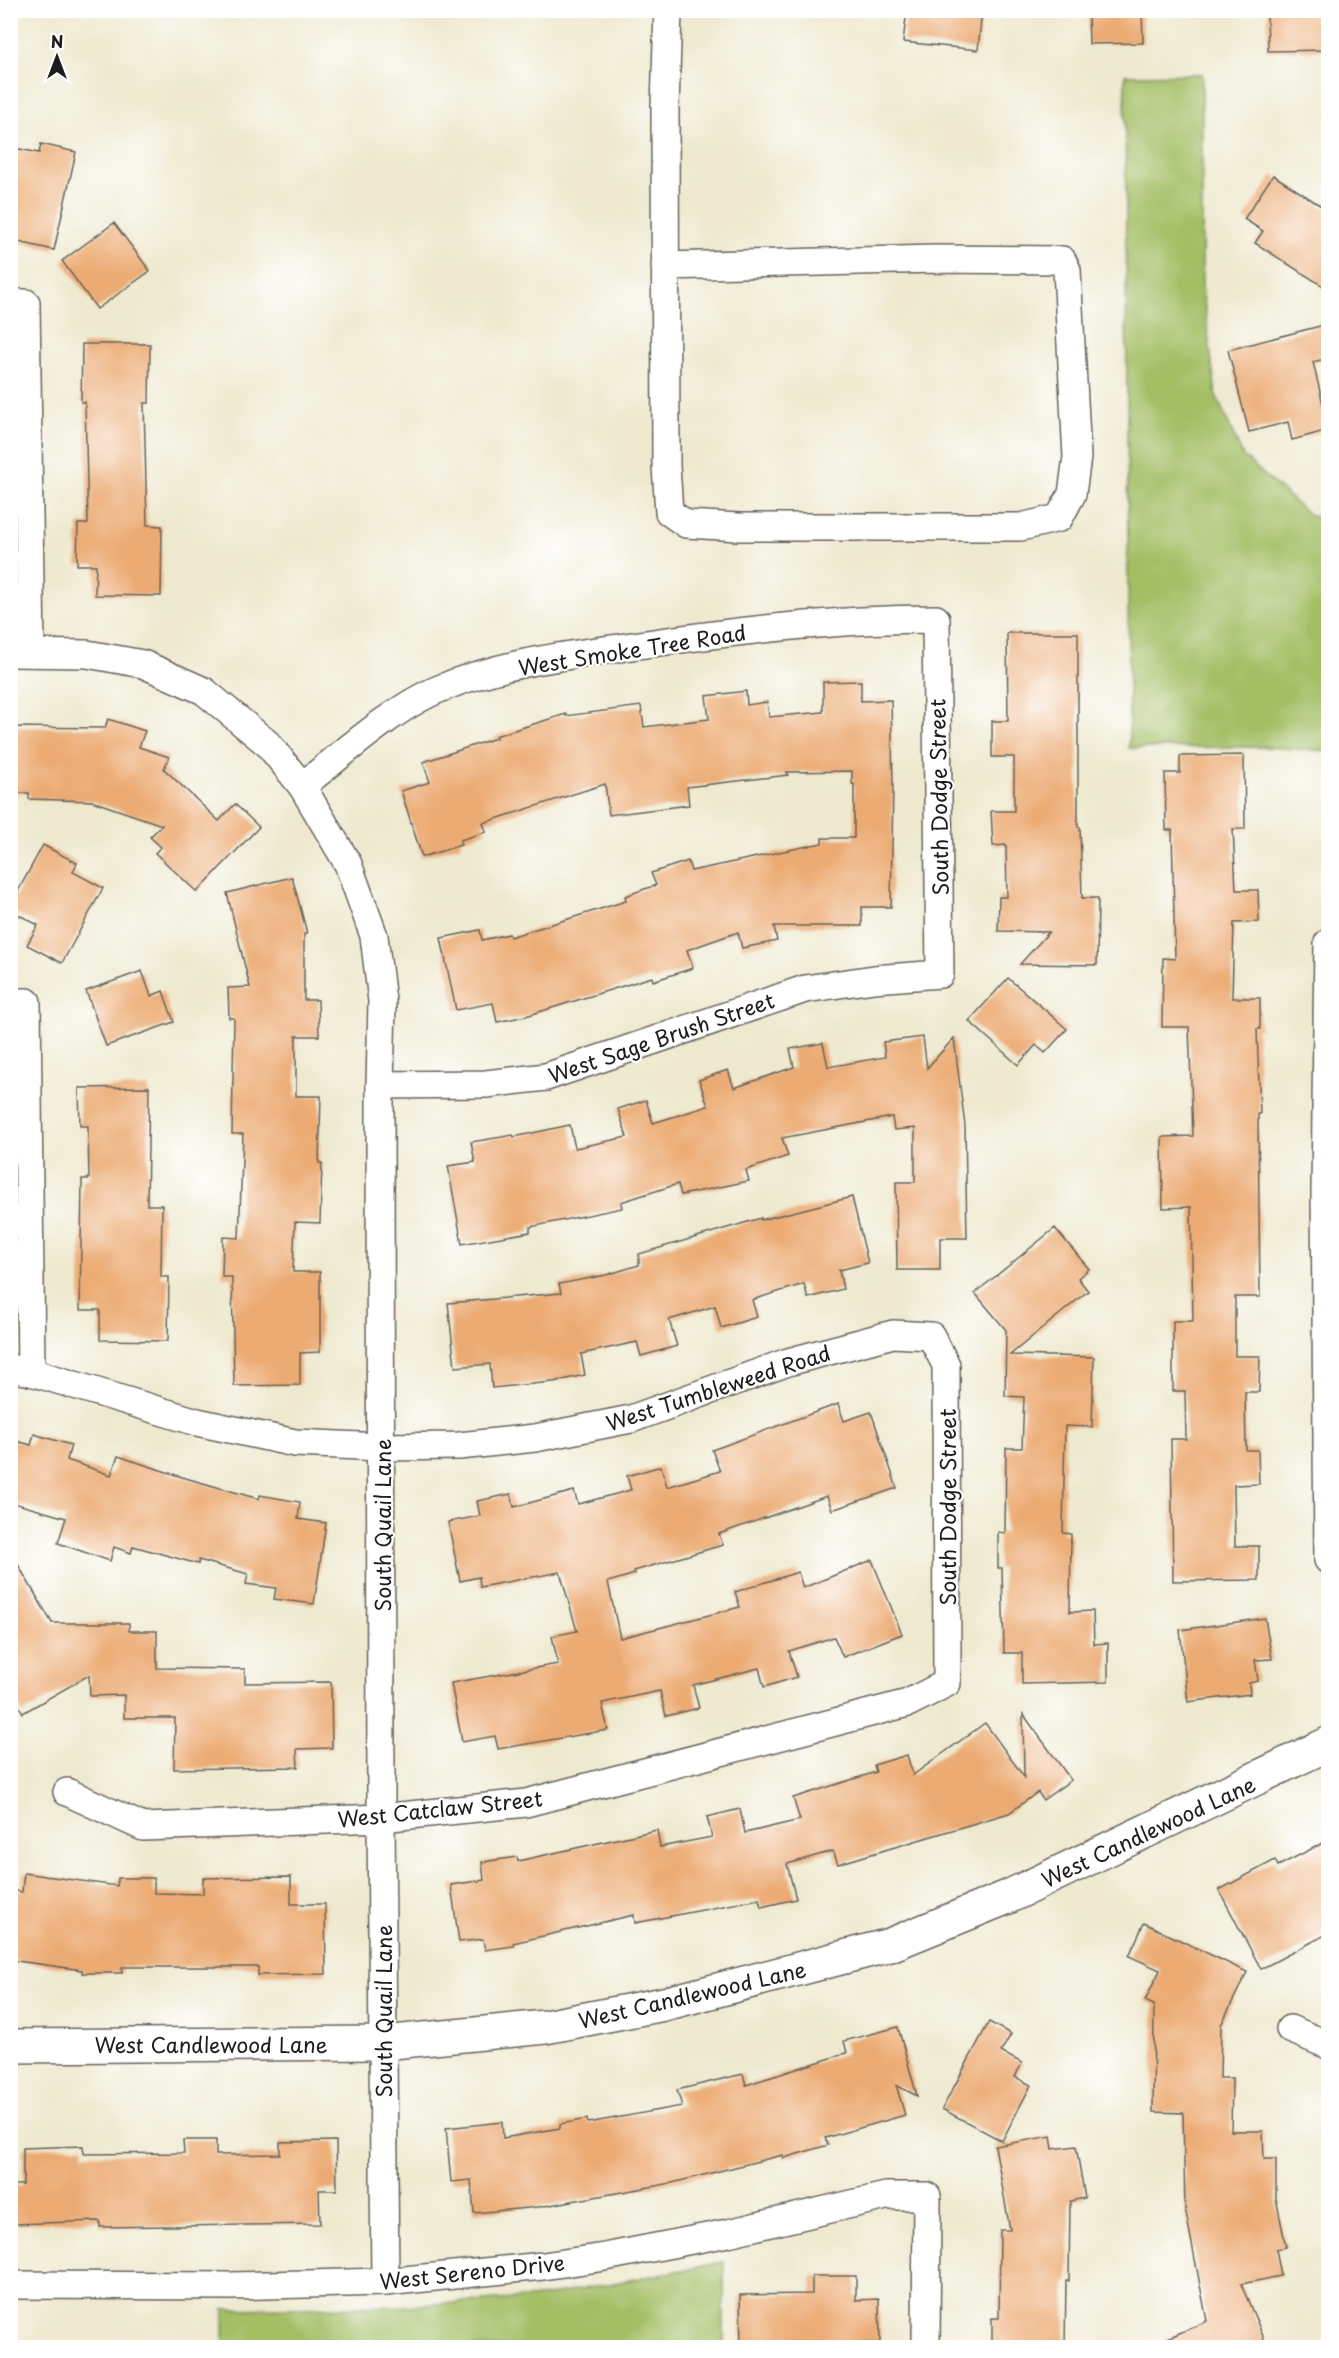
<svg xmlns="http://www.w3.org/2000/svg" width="1339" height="2358" viewBox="0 0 1339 2358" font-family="'Playpen Sans',sans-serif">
<rect width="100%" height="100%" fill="#fff"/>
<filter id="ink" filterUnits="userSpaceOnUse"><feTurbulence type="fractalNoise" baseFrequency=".0167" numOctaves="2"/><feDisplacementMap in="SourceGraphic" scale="12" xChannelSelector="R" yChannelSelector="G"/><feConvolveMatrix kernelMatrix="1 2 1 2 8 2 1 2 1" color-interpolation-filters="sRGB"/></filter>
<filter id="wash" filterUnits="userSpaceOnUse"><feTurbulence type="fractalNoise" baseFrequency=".008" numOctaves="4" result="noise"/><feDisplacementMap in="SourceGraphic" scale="24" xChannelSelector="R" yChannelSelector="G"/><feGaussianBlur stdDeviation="1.35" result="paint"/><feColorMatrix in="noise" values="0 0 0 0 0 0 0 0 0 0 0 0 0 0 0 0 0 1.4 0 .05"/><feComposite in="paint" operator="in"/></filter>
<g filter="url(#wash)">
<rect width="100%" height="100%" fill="#eee9cf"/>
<g fill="#a3be64" stroke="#606d40" stroke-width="1.5">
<path d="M 1202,74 L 1202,286 L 1216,395 L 1243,456 L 1307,513 L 1328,524 L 1328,759 L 1326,751 L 1264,747 L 1129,748 L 1125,75 Z"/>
<path d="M 724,2262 L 724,2347 L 224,2347 L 224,2309 L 405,2306 L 541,2297 Z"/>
</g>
<g id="blocks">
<g fill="#ecab73">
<path d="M 907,10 L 982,10 L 978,50 L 903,42 Z"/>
<path d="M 1088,10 L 1142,10 L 1143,43 L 1089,44 Z"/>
<path d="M 1267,10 L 1329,10 L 1329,50 L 1268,51 Z"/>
<path d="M 41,144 L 76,152 L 54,250 L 10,240 L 10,147 L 39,153 Z"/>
<path d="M 1273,175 L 1329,211 L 1329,290 L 1255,243 L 1263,231 L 1244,219 Z"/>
<path d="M 114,223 L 150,271 L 97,309 L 62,261 Z"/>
<path d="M 1324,325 L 1329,340 L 1329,358 L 1313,362 L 1329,430 L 1292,440 L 1288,422 L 1249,432 L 1228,350 Z"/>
<path d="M 82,344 L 150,344 L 149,403 L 144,403 L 147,525 L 162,526 L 161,596 L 95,595 L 96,565 L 77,565 L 78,524 L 88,524 L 85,402 L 81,402 Z"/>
<path d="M 1007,633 L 1078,633 L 1078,827 L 1080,827 L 1082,898 L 1098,898 L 1097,965 L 1020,964 L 1049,932 L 998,931 L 999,897 L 1007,897 L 1006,845 L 993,846 L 991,811 L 1014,811 L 1014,757 L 992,757 L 992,721 L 1008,721 Z"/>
<path d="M 861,681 L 861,701 L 891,700 L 893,783 L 891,907 L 862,907 L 862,926 L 774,926 L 777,941 L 742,948 L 738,932 L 687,950 L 693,968 L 653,981 L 652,977 L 526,1016 L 497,1022 L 493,1003 L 456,1010 L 441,938 L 480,930 L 482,940 L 509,934 L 510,937 L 626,901 L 625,896 L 656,885 L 651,873 L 688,861 L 691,871 L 822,843 L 822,838 L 854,838 L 854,784 L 852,784 L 852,771 L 787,772 L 788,775 L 687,787 L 689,805 L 609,815 L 605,784 L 483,823 L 486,832 L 460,840 L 461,845 L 422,857 L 401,791 L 430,782 L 423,762 L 496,738 L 495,736 L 566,714 L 566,716 L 641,706 L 644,727 L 709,719 L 706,696 L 746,691 L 747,705 L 767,702 L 769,717 L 823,712 L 823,682 Z"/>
<path d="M 108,719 L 145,731 L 139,747 L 169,757 L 164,769 L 219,821 L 235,804 L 259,827 L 197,892 L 155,853 L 161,847 L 150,837 L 162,825 L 92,801 L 29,799 L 29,793 L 10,793 L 10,727 L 105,728 Z"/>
<path d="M 1244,755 L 1245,829 L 1233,829 L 1236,890 L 1258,890 L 1259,922 L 1234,923 L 1232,998 L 1260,998 L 1260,1029 L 1257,1029 L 1260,1114 L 1258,1114 L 1260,1297 L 1235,1297 L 1235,1356 L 1260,1356 L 1259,1392 L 1245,1392 L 1246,1450 L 1258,1450 L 1259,1484 L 1234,1485 L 1235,1546 L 1259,1546 L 1259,1580 L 1173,1581 L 1171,1439 L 1186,1439 L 1185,1391 L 1173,1391 L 1173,1321 L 1193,1321 L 1191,1207 L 1163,1208 L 1162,1137 L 1193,1136 L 1189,1027 L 1162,1027 L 1163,958 L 1175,959 L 1172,830 L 1166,830 L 1165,773 L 1180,773 L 1180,756 Z"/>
<path d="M 43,845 L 77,863 L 73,872 L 103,888 L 62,963 L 27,945 L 38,925 L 10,910 L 10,906 Z"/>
<path d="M 292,877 L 307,933 L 304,934 L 304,1000 L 318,1000 L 319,1036 L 296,1036 L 296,1096 L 321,1096 L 319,1163 L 322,1163 L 320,1223 L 295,1222 L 293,1272 L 320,1272 L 320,1352 L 300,1353 L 300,1385 L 234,1386 L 232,1277 L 222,1277 L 223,1237 L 239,1238 L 243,1134 L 232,1134 L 234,1018 L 229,1018 L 228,988 L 250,987 L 227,893 Z"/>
<path d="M 142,971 L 151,996 L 163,991 L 174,1022 L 106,1046 L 86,991 Z"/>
<path d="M 1008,978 L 1067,1029 L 1045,1053 L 1036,1045 L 1018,1065 L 969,1021 Z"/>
<path d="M 923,1037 L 927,1068 L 954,1038 L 965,1126 L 967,1238 L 940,1238 L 940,1270 L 897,1270 L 896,1182 L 915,1182 L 915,1128 L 894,1130 L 892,1117 L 782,1138 L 788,1156 L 746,1170 L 749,1181 L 681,1195 L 678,1184 L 621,1202 L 622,1208 L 530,1227 L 530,1232 L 462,1244 L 448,1166 L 475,1162 L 471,1142 L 513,1135 L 514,1137 L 570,1125 L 575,1148 L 627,1137 L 618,1109 L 646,1100 L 653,1123 L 708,1106 L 699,1080 L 728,1070 L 734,1088 L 794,1067 L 790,1049 L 823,1043 L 828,1067 L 885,1057 L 883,1042 Z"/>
<path d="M 149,1087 L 147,1205 L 162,1205 L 161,1277 L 169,1277 L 168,1341 L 100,1340 L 100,1310 L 80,1310 L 82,1179 L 89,1179 L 88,1126 L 80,1126 L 79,1088 Z"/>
<path d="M 852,1197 L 868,1263 L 839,1270 L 843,1289 L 808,1298 L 804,1284 L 752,1300 L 757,1317 L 721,1328 L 715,1306 L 669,1320 L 677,1346 L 641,1356 L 637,1342 L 581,1354 L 585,1375 L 553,1382 L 492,1388 L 490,1364 L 455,1367 L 448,1303 L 561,1293 L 559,1284 L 606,1275 L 639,1265 L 639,1254 L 761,1218 L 761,1220 Z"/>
<path d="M 1055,1228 L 1089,1269 L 1078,1278 L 1088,1291 L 1010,1355 L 1094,1357 L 1092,1427 L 1065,1426 L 1063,1533 L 1071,1534 L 1070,1612 L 1093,1611 L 1094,1644 L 1108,1643 L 1108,1682 L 1022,1684 L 1022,1653 L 1004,1653 L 1002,1568 L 998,1568 L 998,1532 L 1005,1533 L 1006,1448 L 1022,1448 L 1024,1397 L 1005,1396 L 1006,1330 L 975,1293 Z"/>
<path d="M 838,1404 L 844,1421 L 871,1412 L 897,1488 L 832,1510 L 827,1496 L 719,1534 L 723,1545 L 634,1571 L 635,1574 L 608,1582 L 620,1638 L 740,1607 L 735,1592 L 798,1572 L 803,1588 L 872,1560 L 902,1634 L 843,1657 L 834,1637 L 789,1651 L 797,1677 L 764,1687 L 759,1668 L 693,1685 L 699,1708 L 666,1716 L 660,1691 L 602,1703 L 608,1730 L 498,1749 L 495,1736 L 462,1742 L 451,1683 L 558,1664 L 552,1636 L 577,1631 L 560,1572 L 480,1587 L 479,1577 L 460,1581 L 448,1522 L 480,1516 L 477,1501 L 511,1494 L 514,1507 L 574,1491 L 578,1504 L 631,1490 L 627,1476 L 661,1466 L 667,1487 L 720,1471 L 712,1450 Z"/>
<path d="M 34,1434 L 71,1445 L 67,1460 L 111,1475 L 118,1456 L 182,1477 L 259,1499 L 260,1495 L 300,1502 L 298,1519 L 326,1523 L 314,1604 L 274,1599 L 276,1588 L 246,1584 L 248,1574 L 199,1560 L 198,1564 L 133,1546 L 131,1553 L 114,1547 L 110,1561 L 58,1543 L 66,1518 L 10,1502 L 10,1439 L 31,1445 Z"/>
<path d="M 10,1551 L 52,1623 L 129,1623 L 129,1631 L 157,1631 L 157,1668 L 245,1669 L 245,1683 L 331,1682 L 332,1748 L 297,1749 L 298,1767 L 174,1769 L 175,1718 L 124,1718 L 124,1695 L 90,1696 L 89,1675 L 23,1713 L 10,1690 Z"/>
<path d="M 1265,1618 L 1272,1659 L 1255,1660 L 1258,1681 L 1249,1683 L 1250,1694 L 1188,1702 L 1180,1630 Z"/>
<path d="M 1023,1714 L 1071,1780 L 1043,1800 L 1038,1792 L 1009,1813 L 838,1864 L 833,1851 L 787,1864 L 796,1899 L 761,1907 L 759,1899 L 635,1923 L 634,1915 L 513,1943 L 514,1946 L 485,1950 L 483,1939 L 459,1942 L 451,1885 L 484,1880 L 482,1862 L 517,1857 L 518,1861 L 657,1830 L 660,1847 L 712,1837 L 707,1817 L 740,1809 L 745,1833 L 800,1820 L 793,1798 L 876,1772 L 874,1765 L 907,1755 L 913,1775 L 985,1723 L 1024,1777 Z"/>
<path d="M 1329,1840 L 1329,1933 L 1261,1969 L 1219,1890 L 1275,1860 L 1278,1866 Z"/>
<path d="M 24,1873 L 117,1886 L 118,1878 L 154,1878 L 154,1893 L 203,1894 L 203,1878 L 291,1877 L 291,1904 L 325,1904 L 326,1974 L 258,1975 L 258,1967 L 122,1967 L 122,1973 L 82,1973 L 82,1970 L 10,1960 L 10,1890 L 22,1892 Z"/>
<path d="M 1144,1923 L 1247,1972 L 1221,2025 L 1220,2078 L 1232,2078 L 1231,2131 L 1263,2131 L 1264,2159 L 1276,2159 L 1276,2198 L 1286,2247 L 1276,2249 L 1281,2276 L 1241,2284 L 1268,2348 L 1145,2348 L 1207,2321 L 1185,2208 L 1183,2113 L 1153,2112 L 1154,2005 L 1145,2001 L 1160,1970 L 1129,1956 Z"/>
<path d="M 989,2022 L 1011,2034 L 1001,2052 L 1022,2063 L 1015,2077 L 1031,2085 L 1002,2141 L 942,2109 Z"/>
<path d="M 898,2027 L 917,2096 L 896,2085 L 905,2115 L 825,2138 L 828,2145 L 784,2158 L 783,2155 L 672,2183 L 539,2207 L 474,2213 L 471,2180 L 451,2182 L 446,2128 L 502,2122 L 503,2138 L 560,2128 L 560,2124 L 587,2119 L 588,2123 L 682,2106 L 677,2090 L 743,2074 L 746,2085 L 847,2053 L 844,2041 Z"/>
<path d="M 1051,2136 L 1053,2149 L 1076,2146 L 1085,2198 L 1070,2201 L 1069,2281 L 1066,2281 L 1065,2348 L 992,2348 L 992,2318 L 999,2318 L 1000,2230 L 1010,2230 L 995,2146 Z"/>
<path d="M 183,2140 L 216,2140 L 216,2155 L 280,2154 L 280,2142 L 336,2141 L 337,2190 L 319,2190 L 320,2224 L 100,2227 L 100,2221 L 14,2224 L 13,2185 L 23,2185 L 23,2148 L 83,2146 L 84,2154 L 184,2153 Z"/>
<path d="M 812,2276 L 856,2276 L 856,2300 L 879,2299 L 880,2343 L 864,2343 L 864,2348 L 741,2348 L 740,2295 L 812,2294 Z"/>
</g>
</g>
</g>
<g filter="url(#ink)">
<use href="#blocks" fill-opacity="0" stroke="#66645b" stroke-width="1.5"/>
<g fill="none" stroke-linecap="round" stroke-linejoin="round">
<defs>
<g id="minor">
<path d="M 665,266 L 935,259 L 1062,260 L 1067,270 L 1077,457 L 1072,494 L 1059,518 L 1021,527 L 739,527 L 686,524 L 669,512 L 666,466 L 665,107 L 668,10"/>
<path d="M 10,303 L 26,303 L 31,653"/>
<path d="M 10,653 L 87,654 L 143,664 L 204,691 L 268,744 L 302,786 C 342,755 393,708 439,689 C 497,664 563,656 625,647 C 728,632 831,619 936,619 L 940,974 L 874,979 L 805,989 L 546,1077 L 486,1084 L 380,1085"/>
<path d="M 302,786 L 348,864 L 374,936 L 382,1001 L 380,1085 L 381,1818 L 385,2282"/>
<path d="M 1328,943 L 1325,1193 L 1328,1560"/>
<path d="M 10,1002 L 27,1002 L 31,1372"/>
<path d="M 10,1368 L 31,1372 L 197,1422 L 295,1443 L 382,1447 L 459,1446 L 535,1438 L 631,1419 L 788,1362 L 893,1334 L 931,1336 L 946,1365 L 947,1683 L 908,1703 L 526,1803 L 381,1818 L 143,1827 L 67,1792"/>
<path d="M 1290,2029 L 1328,2045"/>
<path d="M 10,2285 L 231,2286 L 385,2282 L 543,2266 L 605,2257 L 728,2233 L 886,2196 L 927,2196 L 926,2348"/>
</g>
<path id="tertiary" d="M 10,2046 L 383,2043 L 545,2027 L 664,2004 L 890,1945 L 1010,1896 L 1328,1744"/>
</defs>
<use href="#minor" stroke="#66645b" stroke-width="30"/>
<use href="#tertiary" stroke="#66645b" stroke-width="36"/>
<use href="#minor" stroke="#fff" stroke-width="27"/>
<use href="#tertiary" stroke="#fff" stroke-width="33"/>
</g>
</g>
<g text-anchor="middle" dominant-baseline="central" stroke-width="4.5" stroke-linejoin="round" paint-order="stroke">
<g font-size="21" fill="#1c1c1c" stroke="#fff">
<text transform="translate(632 649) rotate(-9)">West Smoke Tree Road</text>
<text transform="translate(938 797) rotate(-91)">South Dodge Street</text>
<text transform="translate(661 1037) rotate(-19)">West Sage Brush Street</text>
<text transform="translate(718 1387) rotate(-18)">West Tumbleweed Road</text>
<text transform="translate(947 1507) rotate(-90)">South Dodge Street</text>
<text transform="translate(382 1525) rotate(-90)">South Quail Lane</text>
<text transform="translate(440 1808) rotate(-6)">West Catclaw Street</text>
<text transform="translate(1148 1831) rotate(-25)">West Candlewood Lane</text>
<text transform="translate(692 1994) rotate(-13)">West Candlewood Lane</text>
<text transform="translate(383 2011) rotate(-90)">South Quail Lane</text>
<text x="211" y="2044">West Candlewood Lane</text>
<text transform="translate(472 2271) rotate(-6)">West Sereno Drive</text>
</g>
</g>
<rect width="1339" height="2358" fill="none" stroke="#fff" stroke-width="36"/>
<g transform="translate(57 57)" stroke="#ffffff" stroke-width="4.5" paint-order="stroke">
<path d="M0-4.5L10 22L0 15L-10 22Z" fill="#1c1c1c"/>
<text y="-9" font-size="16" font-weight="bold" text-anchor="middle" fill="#1c1c1c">N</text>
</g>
</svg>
